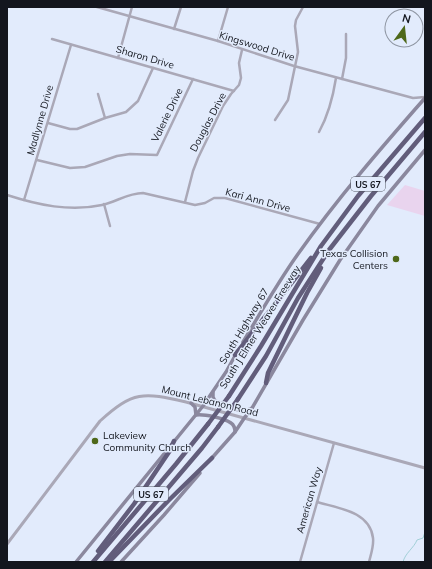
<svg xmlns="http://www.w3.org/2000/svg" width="432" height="569" viewBox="0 0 432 569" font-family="Mulish,sans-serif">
<rect width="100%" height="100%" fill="#e2ebfc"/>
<path fill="#e9d4ee" d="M 405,185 L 425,191 L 425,216 L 387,205 Z"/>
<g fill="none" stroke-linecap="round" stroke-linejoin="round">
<path stroke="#a2d0d8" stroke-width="1" d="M 403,562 C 405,553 414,548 417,540 L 423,538 L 425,532"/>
<g stroke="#aaa8b7" stroke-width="2.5">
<path d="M 97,7 L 218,41 L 294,66 L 413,98 L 425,97"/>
<path d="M 174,29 L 181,7"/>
<path d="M 52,39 L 234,91"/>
<path d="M 218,41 L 228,7"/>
<path d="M 118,58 L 132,7"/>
<path d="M 342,79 L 346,58 L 346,34"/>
<path d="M 98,94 L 105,118"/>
<path d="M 275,120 L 288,100 L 298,52 L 295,26 L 296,20 L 303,7"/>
<path d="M 48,123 L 70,129 L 77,129 L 105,118 L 126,112 L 138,101 L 153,68"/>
<path d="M 319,132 C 329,114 333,97 336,78"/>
<path d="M 37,160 L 70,168 L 85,167 L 117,156 L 130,154 L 157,155 L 193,79"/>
<path d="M 7,195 C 38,205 70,212 102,205 C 116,202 128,193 143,193 L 195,205 L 205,203 L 214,198 L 225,198 L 320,224"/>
<path d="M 24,200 L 71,45"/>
<path d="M 185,202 L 193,171 L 198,158 L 223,106 L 231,94 L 239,85 L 241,78 L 239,63 L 242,50"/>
<path d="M 104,204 L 110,226"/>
<path d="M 317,502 C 337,508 370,511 373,538 C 374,546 371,554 369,562"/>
<path d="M 300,562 L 334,443"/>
</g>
<path stroke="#aaa8b7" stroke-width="3" d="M 7,544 L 100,421 C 133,391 143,392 186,402 L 425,468"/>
<g stroke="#8b889e" stroke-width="3.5">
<path d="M 243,342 C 261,312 278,282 298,254 C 337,199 381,148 425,98"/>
<path d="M 213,392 L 213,397 L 215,401 L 243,412 L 252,408"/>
<path d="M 191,403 L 195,407 L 196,415 C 204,414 224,418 231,423 C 234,425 235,428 235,432"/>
<path d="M 211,459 L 235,432 L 245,417 L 251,410 L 303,320 L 340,260 L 378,206 L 425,150"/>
<path d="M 76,562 L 203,406 L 226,372 L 236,354"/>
<path d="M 121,562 L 164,515 L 200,473"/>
</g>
<g stroke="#625d7b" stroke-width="4.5">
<path d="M 235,355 L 311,258"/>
<path d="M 266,383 L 268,373 L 307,293 L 321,268"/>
<path d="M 229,396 L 261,346 L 321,246 L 358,196 L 425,118"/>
<path d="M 238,399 L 266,356 L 298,298 L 329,250 L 371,196 L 425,132"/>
<path d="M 98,551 L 134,504 L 169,452 L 174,441"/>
<path d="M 93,562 L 176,464 L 208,424"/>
<path d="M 105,562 L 202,448 L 218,427"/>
<path d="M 109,562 L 168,501 L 212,458"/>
</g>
<g stroke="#625d7b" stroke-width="4.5">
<path d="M 208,424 L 229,396"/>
<path d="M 218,427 L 238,399"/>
</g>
</g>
<g fill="#4e681a" stroke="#e2ebfc" stroke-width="1.5">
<circle cx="396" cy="259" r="4"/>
<circle cx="95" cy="441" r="4"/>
</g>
<g text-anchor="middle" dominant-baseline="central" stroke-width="3" stroke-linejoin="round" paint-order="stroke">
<g fill="#e2ebfc" stroke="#515661" stroke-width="1">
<rect x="351" y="177" width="34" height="14" rx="3"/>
<rect x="134" y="487" width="34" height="14" rx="3"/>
</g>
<g font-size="9" font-weight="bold" fill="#13161e">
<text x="368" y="184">US 67</text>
<text x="151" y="494">US 67</text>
</g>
<g font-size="10" fill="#13161e" stroke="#e2ebfc">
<text transform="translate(257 46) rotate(17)">Kingswood Drive</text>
<text transform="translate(145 57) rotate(16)">Sharon Drive</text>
<text transform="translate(167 115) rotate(-64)">Valerie Drive</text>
<text transform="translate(40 120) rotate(-74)">Madlynne Drive</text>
<text transform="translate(208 122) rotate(-62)">Douglas Drive</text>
<text transform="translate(258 200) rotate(15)">Kari Ann Drive</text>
<text transform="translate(244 326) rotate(-59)">South Highway 67</text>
<text transform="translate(260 327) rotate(-58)">South J Elmer Weaver Freeway</text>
<text transform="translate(210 401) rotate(14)">Mount Lebanon Road</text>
<text transform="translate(309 500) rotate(-74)">American Way</text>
</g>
<g font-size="10" fill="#13161e" stroke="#e2ebfc" text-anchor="end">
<text x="388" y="253">Texas Collision<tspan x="388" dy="12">Centers</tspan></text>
<text x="103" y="435" text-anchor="start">Lakeview<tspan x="103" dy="12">Community Church</tspan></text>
</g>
</g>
<rect width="432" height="569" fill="none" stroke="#13161e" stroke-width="16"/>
<g transform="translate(404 28) rotate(15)"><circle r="19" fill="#e2ebfc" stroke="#8f96a3"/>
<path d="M0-3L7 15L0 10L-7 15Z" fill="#4e681a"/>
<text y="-6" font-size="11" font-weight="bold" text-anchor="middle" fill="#13161e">N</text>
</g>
</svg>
